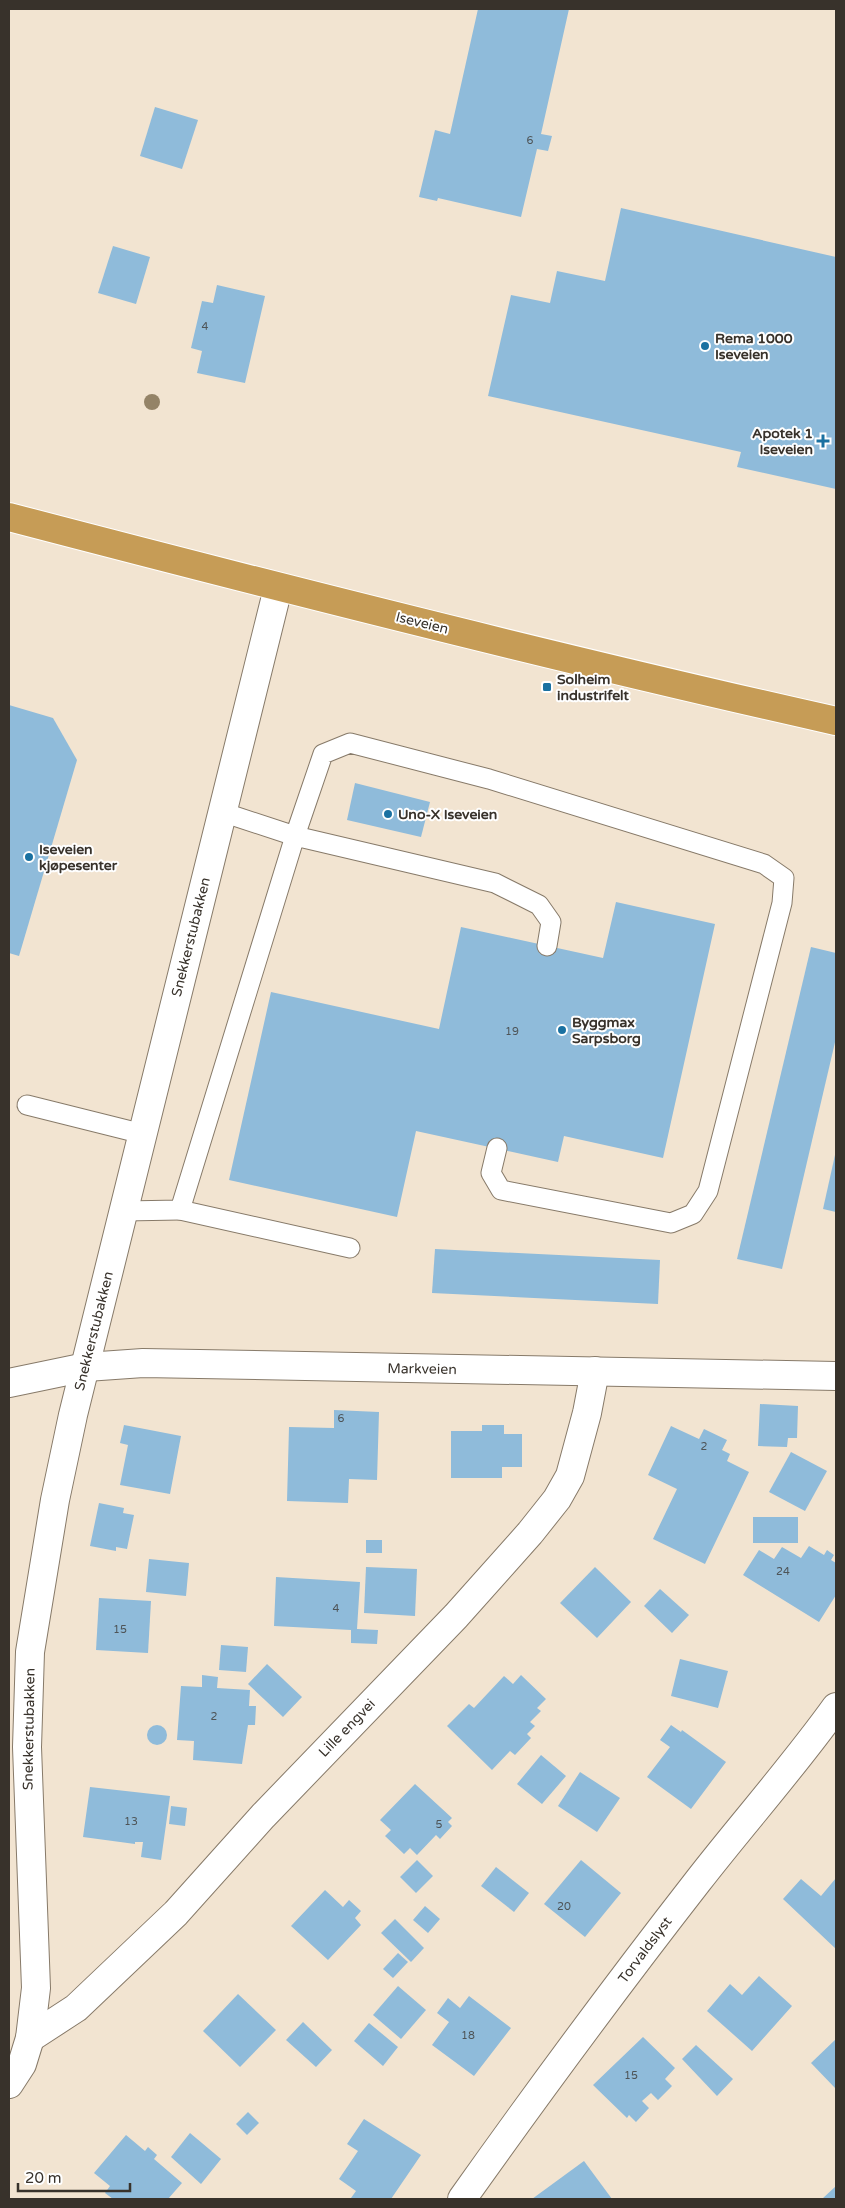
<svg xmlns="http://www.w3.org/2000/svg" width="845" height="2208" viewBox="0 0 845 2208" font-family="'Varela Round',sans-serif">
<rect width="100%" height="100%" fill="#f2e4d1"/>
<g fill="#8fbbda">
<path d="M 478,9 L 569,9 L 541,134 L 552,136 L 548,151 L 537,149 L 521,217 L 438,198 L 437,201 L 419,197 L 435,130 L 450,134 Z"/>
<path d="M 155,107 L 198,120 L 182,169 L 140,156 Z"/>
<path d="M 621,208 L 836,257 L 836,489 L 737,467 L 741,452 L 488,396 L 511,295 L 550,303 L 557,271 L 605,281 Z"/>
<path d="M 113,246 L 150,257 L 136,304 L 98,293 Z"/>
<path d="M 217,285 L 265,296 L 245,383 L 197,373 L 202,351 L 191,348 L 202,301 L 213,303 Z"/>
<path d="M 9,705 L 53,718 L 77,760 L 19,956 L 9,953 Z"/>
<path d="M 355,783 L 430,802 L 421,837 L 347,820 Z"/>
<path d="M 616,902 L 715,924 L 663,1158 L 564,1136 L 558,1162 L 416,1131 L 397,1217 L 229,1180 L 271,992 L 439,1029 L 461,927 L 603,958 Z"/>
<path d="M 811,947 L 836,953 L 836,1038 L 782,1269 L 737,1259 Z"/>
<path d="M 835,1155 L 836,1155 L 836,1212 L 823,1209 Z"/>
<path d="M 435,1249 L 660,1260 L 658,1304 L 432,1293 Z"/>
<path d="M 760,1404 L 798,1406 L 797,1438 L 788,1438 L 787,1447 L 758,1446 Z"/>
<path d="M 334,1410 L 379,1412 L 377,1480 L 349,1479 L 348,1503 L 287,1501 L 289,1427 L 334,1428 Z"/>
<path d="M 124,1425 L 181,1436 L 170,1494 L 120,1485 L 128,1445 L 120,1443 Z"/>
<path d="M 482,1425 L 504,1425 L 504,1434 L 522,1434 L 522,1467 L 502,1467 L 502,1478 L 451,1478 L 451,1431 L 482,1431 Z"/>
<path d="M 671,1426 L 699,1439 L 704,1429 L 727,1440 L 722,1450 L 730,1454 L 727,1461 L 749,1472 L 705,1564 L 653,1539 L 677,1489 L 648,1475 Z"/>
<path d="M 791,1452 L 827,1471 L 805,1511 L 769,1492 Z"/>
<path d="M 99,1503 L 124,1508 L 123,1513 L 134,1515 L 127,1549 L 116,1547 L 116,1551 L 90,1546 Z"/>
<rect x="753" y="1517" width="45" height="26"/>
<rect x="366" y="1540" width="16" height="13"/>
<path d="M 809,1546 L 824,1555 L 827,1550 L 834,1555 L 831,1560 L 836,1563 L 836,1595 L 819,1622 L 743,1575 L 759,1550 L 774,1559 L 782,1547 L 801,1558 Z"/>
<path d="M 149,1559 L 189,1563 L 186,1596 L 146,1592 Z"/>
<path d="M 366,1567 L 417,1569 L 415,1616 L 364,1613 Z"/>
<path d="M 595,1567 L 631,1602 L 597,1638 L 560,1603 Z"/>
<path d="M 276,1577 L 360,1582 L 357,1629 L 378,1630 L 377,1644 L 351,1643 L 351,1630 L 274,1626 Z"/>
<path d="M 660,1589 L 689,1615 L 672,1633 L 644,1606 Z"/>
<path d="M 99,1598 L 151,1601 L 148,1653 L 96,1650 Z"/>
<path d="M 221,1645 L 248,1647 L 246,1672 L 219,1670 Z"/>
<path d="M 680,1659 L 728,1671 L 718,1708 L 671,1696 Z"/>
<path d="M 267,1664 L 302,1697 L 283,1717 L 248,1684 Z"/>
<path d="M 202,1675 L 218,1677 L 217,1688 L 250,1690 L 249,1706 L 256,1706 L 255,1725 L 248,1725 L 242,1764 L 193,1760 L 194,1741 L 177,1740 L 181,1686 L 202,1687 Z"/>
<path d="M 521,1675 L 546,1699 L 537,1708 L 541,1711 L 530,1722 L 535,1726 L 527,1734 L 531,1738 L 515,1755 L 510,1751 L 492,1770 L 447,1726 L 469,1704 L 474,1708 L 504,1676 L 513,1684 Z"/>
<circle cx="157" cy="1735" r="10"/>
<path d="M 671,1725 L 681,1732 L 682,1730 L 726,1762 L 691,1809 L 647,1777 L 670,1747 L 660,1740 Z"/>
<path d="M 541,1755 L 566,1776 L 542,1804 L 517,1784 Z"/>
<path d="M 580,1772 L 620,1798 L 597,1832 L 558,1806 Z"/>
<path d="M 415,1784 L 452,1818 L 448,1822 L 452,1826 L 440,1839 L 436,1835 L 417,1855 L 410,1848 L 404,1854 L 385,1836 L 391,1830 L 380,1820 Z"/>
<path d="M 90,1787 L 170,1796 L 161,1860 L 141,1857 L 143,1842 L 135,1842 L 135,1844 L 83,1837 Z"/>
<path d="M 171,1806 L 187,1808 L 185,1826 L 169,1824 Z"/>
<path d="M 417,1860 L 433,1876 L 416,1893 L 400,1877 Z"/>
<path d="M 581,1860 L 621,1893 L 585,1937 L 544,1904 Z"/>
<path d="M 496,1867 L 529,1893 L 514,1912 L 481,1886 Z"/>
<path d="M 836,1878 L 836,1949 L 783,1899 L 801,1879 L 821,1896 Z"/>
<path d="M 325,1890 L 343,1907 L 349,1900 L 361,1911 L 355,1918 L 361,1925 L 328,1960 L 291,1926 Z"/>
<path d="M 425,1906 L 440,1919 L 428,1933 L 413,1920 Z"/>
<path d="M 395,1919 L 424,1948 L 411,1962 L 381,1933 Z"/>
<path d="M 398,1953 L 408,1962 L 393,1978 L 383,1969 Z"/>
<path d="M 759,1976 L 792,2006 L 752,2051 L 707,2011 L 730,1984 L 742,1995 Z"/>
<path d="M 398,1986 L 426,2010 L 401,2039 L 373,2015 Z"/>
<path d="M 238,1994 L 276,2030 L 240,2067 L 203,2031 Z"/>
<path d="M 469,1996 L 511,2028 L 474,2076 L 432,2045 L 449,2022 L 437,2013 L 448,1998 L 460,2008 Z"/>
<path d="M 303,2022 L 332,2050 L 316,2067 L 286,2040 Z"/>
<path d="M 369,2023 L 398,2047 L 383,2066 L 354,2041 Z"/>
<path d="M 643,2037 L 675,2068 L 665,2079 L 672,2086 L 658,2100 L 651,2093 L 642,2101 L 649,2108 L 636,2122 L 629,2115 L 627,2118 L 593,2085 Z"/>
<path d="M 836,2039 L 836,2089 L 811,2063 Z"/>
<path d="M 696,2045 L 733,2079 L 717,2096 L 682,2059 Z"/>
<path d="M 248,2112 L 259,2123 L 247,2135 L 236,2124 Z"/>
<path d="M 364,2119 L 421,2155 L 391,2199 L 353,2199 L 351,2198 L 356,2191 L 339,2179 L 358,2151 L 347,2144 Z"/>
<path d="M 190,2133 L 221,2159 L 201,2184 L 171,2157 Z"/>
<path d="M 126,2135 L 145,2151 L 148,2147 L 157,2155 L 154,2159 L 182,2183 L 168,2199 L 113,2199 L 105,2193 L 110,2186 L 94,2173 Z"/>
<path d="M 584,2161 L 612,2199 L 532,2199 Z"/>
<path d="M 836,2186 L 836,2199 L 822,2199 Z"/>
</g>
<g fill="none" stroke-linecap="round" stroke-linejoin="round">
<defs>
<g id="service">
<path d="M 222,812 L 295,836 L 323,754 L 350,743 L 489,779 L 764,864 L 784,878 L 782,903 L 708,1191 L 693,1214 L 671,1223 L 501,1190 L 491,1173 L 497,1148"/>
<path d="M 27,1105 L 143,1134"/>
<path d="M 180,1210 L 350,1248"/>
<path d="M 124,1211 L 180,1210 L 295,836 L 495,883 L 539,905 L 551,922 L 547,946"/>
</g>
<g id="minor">
<path d="M 9,1383 L 86,1367 L 143,1363 L 836,1376"/>
<path d="M 30,2038 L 76,2008 L 176,1913 L 263,1816 L 456,1616 L 530,1533 L 557,1499 L 570,1476 L 587,1413 L 595,1371"/>
<path d="M 9,2084 L 22,2064 L 30,2038 L 36,1988 L 27,1747 L 30,1652 L 55,1500 L 73,1415 L 278,588"/>
<path d="M 462,2199 C 538,2092 617,1985 698,1881 C 743,1823 793,1767 836,1707"/>
</g>
<path id="trunk" d="M 9,517 C 284,589 559,659 836,721"/>
</defs>
<use href="#service" stroke="#877a69" stroke-width="21"/>
<use href="#minor" stroke="#877a69" stroke-width="30"/>
<use href="#trunk" stroke="#fff" stroke-width="30"/>
<use href="#service" stroke="#fff" stroke-width="19"/>
<use href="#minor" stroke="#fff" stroke-width="28"/>
<use href="#trunk" stroke="#c69c56" stroke-width="28"/>
</g>
<circle fill="#948367" cx="152" cy="402" r="8"/>
<g fill="#1a71a1" stroke="#fff" stroke-width="2">
<circle cx="705" cy="346" r="5"/>
<path d="M820.5 433.5h5v5h5v5h-5v5h-5v-5h-5v-5h5z"/>
<rect x="542" y="682" width="10" height="10" rx="2.5"/>
<circle cx="388" cy="814" r="5"/>
<circle cx="29" cy="857" r="5"/>
<circle cx="562" cy="1030" r="5"/>
</g>
<g text-anchor="middle" dominant-baseline="central" stroke-width="4" stroke-linejoin="round" paint-order="stroke">
<g font-size="11" fill="#4e5457">
<text x="530" y="140">6</text>
<text x="205" y="326">4</text>
<text x="512" y="1031">19</text>
<text x="341" y="1418">6</text>
<text x="704" y="1446">2</text>
<text x="783" y="1571">24</text>
<text x="336" y="1608">4</text>
<text x="120" y="1629">15</text>
<text x="214" y="1716">2</text>
<text x="131" y="1821">13</text>
<text x="439" y="1824">5</text>
<text x="564" y="1906">20</text>
<text x="468" y="2035">18</text>
<text x="631" y="2075">15</text>
</g>
<g font-size="14" font-weight="bold" fill="#38322b" stroke="#fff" text-anchor="start">
<text x="715" y="338">Rema 1000<tspan x="715" dy="16">Iseveien</tspan></text>
<text x="813" y="433" text-anchor="end">Apotek 1<tspan x="813" dy="16">Iseveien</tspan></text>
<text x="557" y="679">Solheim<tspan x="557" dy="16">industrifelt</tspan></text>
<text x="398" y="814">Uno-X Iseveien</text>
<text x="39" y="849">Iseveien<tspan x="39" dy="16">kjøpesenter</tspan></text>
<text x="572" y="1022">Byggmax<tspan x="572" dy="16">Sarpsborg</tspan></text>
</g>
<g font-size="14" fill="#38322b" stroke="#fff">
<text transform="translate(422 623) rotate(14)">Iseveien</text>
<text transform="translate(191 937) rotate(-76)">Snekkerstubakken</text>
<text transform="translate(94 1331) rotate(-76)">Snekkerstubakken</text>
<text transform="translate(422 1369) rotate(1)">Markveien</text>
<text transform="translate(347 1728) rotate(-46)">Lille engvei</text>
<text transform="translate(29 1729) rotate(-89)">Snekkerstubakken</text>
<text transform="translate(645 1950) rotate(-53)">Torvaldslyst</text>
</g>
</g>
<rect width="845" height="2208" fill="none" stroke="#38322b" stroke-width="20"/>
<path d="M18 2183v8h112v-8" fill="none" stroke="#38322b" stroke-width="2.5"/>
<text x="25" y="2183" font-size="15" fill="#38322b" stroke="#ffffff" stroke-width="4" paint-order="stroke">20 m</text>
</svg>
